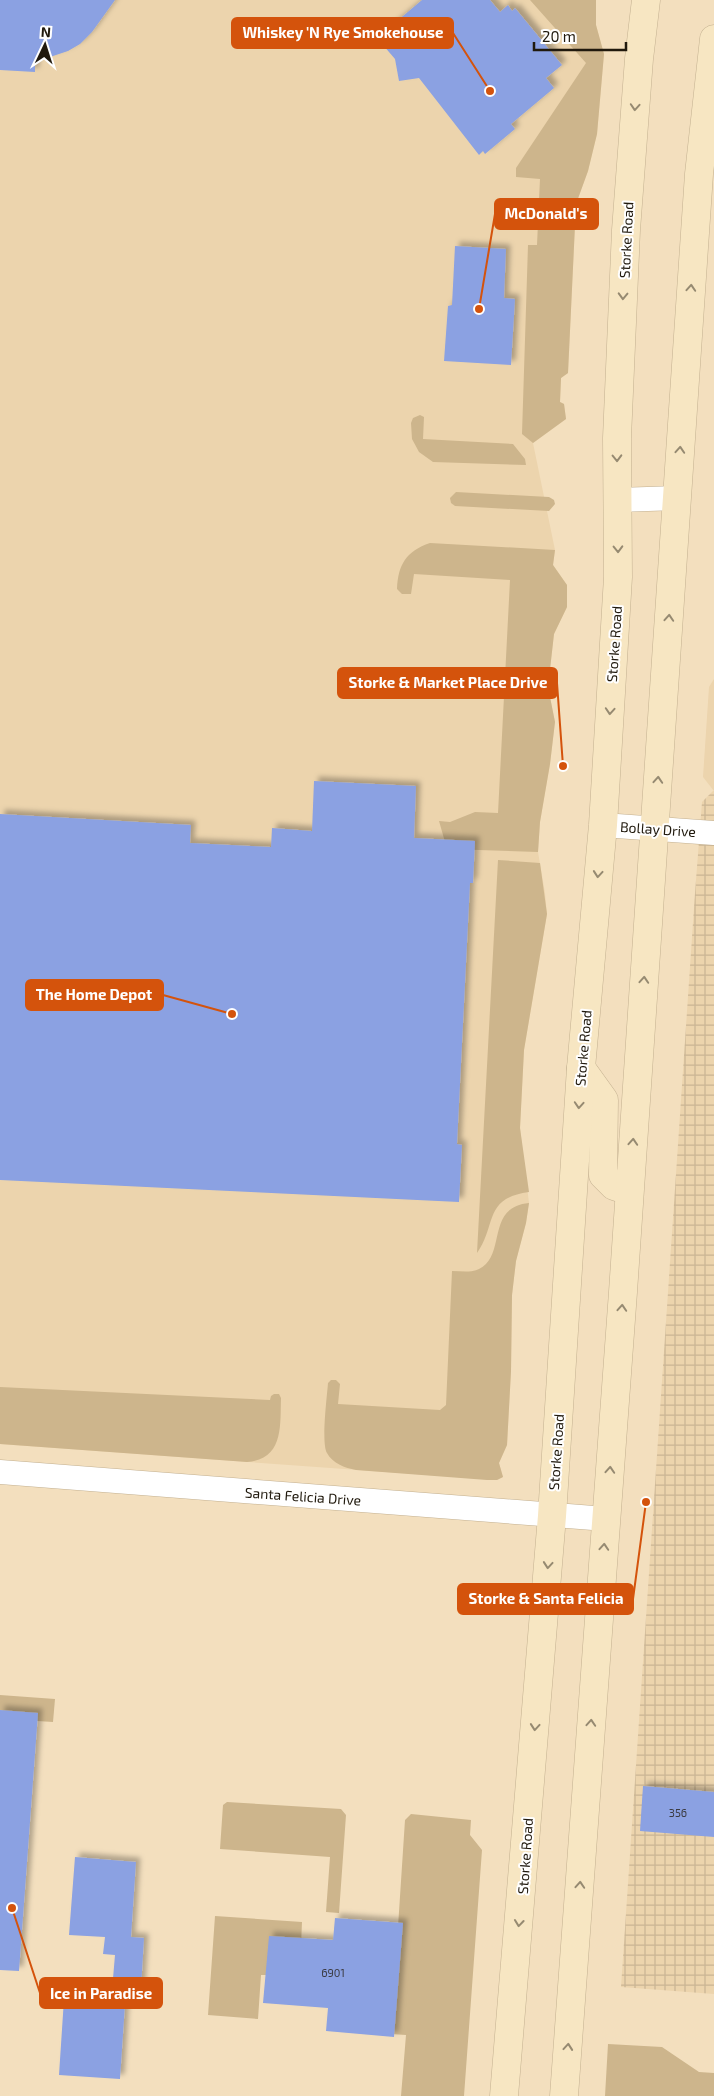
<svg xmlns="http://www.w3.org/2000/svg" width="714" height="2096" viewBox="0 0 714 2096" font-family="'Exo 2',sans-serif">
<defs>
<pattern id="industrial-grid" width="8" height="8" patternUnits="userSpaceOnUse" patternTransform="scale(1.25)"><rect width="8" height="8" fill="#ecd4ad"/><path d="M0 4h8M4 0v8" fill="none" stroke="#cab594"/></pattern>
<filter id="shadow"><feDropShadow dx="4.5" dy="-4.5" stdDeviation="2.5" flood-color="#0004"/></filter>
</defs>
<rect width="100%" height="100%" fill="#f3dfbe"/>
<g fill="#ecd4ad">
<path d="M 0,0 L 596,0 L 596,25 L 604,54 L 597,134 L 588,171 L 576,204 L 568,373 L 561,378 L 560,402 L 564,404 L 566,419 L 533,443 L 555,550 L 553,565 L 567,585 L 567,607 L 554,634 L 548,687 L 555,722 L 550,764 L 540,822 L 538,852 L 545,893 L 547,914 L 524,1050 L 520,1128 L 529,1203 L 526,1223 L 516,1261 L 512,1295 L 511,1371 L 507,1445 L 499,1463 L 503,1477 L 497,1480 L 0,1444 Z"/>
<path d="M 714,679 L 714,791 L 703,777 L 709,687 Z"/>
</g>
<path fill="url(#industrial-grid)" d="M 713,791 L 714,791 L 714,1994 L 621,1987 L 695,893 L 702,802 Z"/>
<g fill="#cdb58c">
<path d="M 530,0 L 596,0 L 596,25 L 604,54 L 597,134 L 588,171 L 576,204 L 568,373 L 561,378 L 560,402 L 564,404 L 566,419 L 533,443 L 522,434 L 528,245 L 537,245 L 540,179 L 516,177 L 516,168 L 586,63 Z"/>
<path d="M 420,415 L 424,417 L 423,439 L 513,444 L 525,459 L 526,465 L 433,462 L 419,452 L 412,439 L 411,423 L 413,418 Z"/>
<path d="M 456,492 L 549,497 L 554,500 L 555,504 L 549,511 L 455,506 L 451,503 L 450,498 Z"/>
<path d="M 430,543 L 555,550 L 553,565 L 567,585 L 567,607 L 554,634 L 548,687 L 555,722 L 550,764 L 540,822 L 538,852 L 447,849 L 439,821 L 450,822 L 475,812 L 498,813 L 510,580 L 414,574 L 411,594 L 402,594 L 397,589 C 398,565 406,551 430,543 Z"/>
<path d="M 498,860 L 540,863 L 547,914 L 524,1050 L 520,1128 L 529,1192 C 483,1198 497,1225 477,1253 Z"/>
<path d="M 529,1203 L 526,1223 L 516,1261 L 512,1295 L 511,1371 L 507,1445 L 499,1463 L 503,1477 L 497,1480 L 487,1480 L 356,1470 C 345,1468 332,1463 327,1453 C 321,1443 327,1397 328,1383 L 331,1380 L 336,1380 L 340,1384 L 338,1404 L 440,1410 L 446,1405 L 452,1271 C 461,1271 471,1273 479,1269 C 507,1256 485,1207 529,1203 Z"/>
<path d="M 0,1387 L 270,1400 L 271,1396 L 274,1394 L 279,1394 L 281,1398 C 280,1426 284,1459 247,1462 L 0,1444 Z"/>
<path d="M 0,1695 L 55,1699 L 53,1722 L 37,1721 L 0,1710 Z"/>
<path d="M 227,1802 L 341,1809 L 346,1815 L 339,1913 L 326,1912 L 330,1857 L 220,1849 L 223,1805 Z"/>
<path d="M 411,1814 L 471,1820 L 470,1835 L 482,1850 L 464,2096 L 401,2096 L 406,2035 L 391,2034 L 405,1820 Z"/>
<path d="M 215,1916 L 302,1922 L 301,1945 L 269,1975 L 261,1975 L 258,2019 L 208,2015 Z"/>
<path d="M 608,2044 L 662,2047 L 699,2072 L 714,2073 L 714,2096 L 605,2096 Z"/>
</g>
<g fill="#8ba1e2" filter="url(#shadow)">
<path d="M 0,0 L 115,0 L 92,32 L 80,44 L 68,51 L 35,62 L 35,72 L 0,70 Z"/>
<path d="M 422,0 L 490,0 L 500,12 L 508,5 L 512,11 L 515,8 L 562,65 L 546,78 L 554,88 L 511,124 L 515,129 L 485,154 L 483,151 L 479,155 L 419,78 L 399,81 L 395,59 L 377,38 Z"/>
<path d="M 455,246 L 506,249 L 504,298 L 515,299 L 511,365 L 444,361 L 448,306 L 452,305 Z"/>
<path d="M 314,781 L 416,786 L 414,838 L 475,841 L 473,883 L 470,883 L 457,1144 L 462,1145 L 459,1202 L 0,1180 L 0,814 L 191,825 L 190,843 L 271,847 L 272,828 L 312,831 Z"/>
<path d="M 0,1710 L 38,1713 L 19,1971 L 0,1970 Z"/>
<path d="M 643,1786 L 714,1792 L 714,1837 L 640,1831 Z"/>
<path d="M 75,1857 L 136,1862 L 131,1937 L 144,1938 L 140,2005 L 125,2004 L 120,2079 L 59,2075 L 64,1999 L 111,2002 L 115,1955 L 103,1954 L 105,1937 L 69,1935 Z"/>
<path d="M 335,1918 L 403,1923 L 394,2037 L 326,2031 L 328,2008 L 263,2003 L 269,1936 L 333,1940 Z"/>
</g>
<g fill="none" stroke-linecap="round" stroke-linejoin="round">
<defs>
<g id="street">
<path d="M 618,500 L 677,498"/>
<path d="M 603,825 L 714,833"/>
<path d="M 0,1472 L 606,1519"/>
</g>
<g id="secondary">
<path d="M 581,1068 L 604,1100 L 603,1175 L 614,1186 L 629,1191"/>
<path d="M 504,2096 L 552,1516 L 581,1068 L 603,825 L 618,577 L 617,438 L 626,230 L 639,59 L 646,0"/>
<path d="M 564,2096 L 623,1292 L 699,174 L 714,39"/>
</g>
</defs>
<use href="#street" stroke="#c3b090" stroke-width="25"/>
<use href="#secondary" stroke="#c3b090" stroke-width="29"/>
<use href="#street" stroke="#fff" stroke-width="24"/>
<use href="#secondary" stroke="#f7e6c2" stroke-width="28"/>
</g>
<defs><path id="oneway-chevron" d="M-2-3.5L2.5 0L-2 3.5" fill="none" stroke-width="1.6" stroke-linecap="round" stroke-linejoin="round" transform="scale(1.25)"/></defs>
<g stroke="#968a71">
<use href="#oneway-chevron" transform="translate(635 107) rotate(94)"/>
<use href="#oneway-chevron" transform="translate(691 288) rotate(-86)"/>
<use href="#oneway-chevron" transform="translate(623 296) rotate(92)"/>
<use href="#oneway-chevron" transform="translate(680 450) rotate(-86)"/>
<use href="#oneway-chevron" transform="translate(617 458) rotate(89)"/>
<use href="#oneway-chevron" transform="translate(618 549) rotate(89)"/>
<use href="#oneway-chevron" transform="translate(669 618) rotate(-86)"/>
<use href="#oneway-chevron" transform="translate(610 711) rotate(94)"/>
<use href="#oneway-chevron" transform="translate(658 780) rotate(-86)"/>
<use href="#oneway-chevron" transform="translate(598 874) rotate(95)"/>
<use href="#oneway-chevron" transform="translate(644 980) rotate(-86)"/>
<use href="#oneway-chevron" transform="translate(579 1105) rotate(94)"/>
<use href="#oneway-chevron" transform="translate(633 1142) rotate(-86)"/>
<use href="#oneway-chevron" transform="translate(622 1308) rotate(-86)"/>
<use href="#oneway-chevron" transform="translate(610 1470) rotate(-86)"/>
<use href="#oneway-chevron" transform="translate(604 1547) rotate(-86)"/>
<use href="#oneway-chevron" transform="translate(548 1565) rotate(95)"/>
<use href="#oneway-chevron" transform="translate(591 1723) rotate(-86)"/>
<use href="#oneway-chevron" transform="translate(535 1727) rotate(95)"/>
<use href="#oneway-chevron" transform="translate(580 1885) rotate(-86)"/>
<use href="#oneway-chevron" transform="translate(519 1923) rotate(96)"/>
<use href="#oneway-chevron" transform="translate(568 2047) rotate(-85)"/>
</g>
<g text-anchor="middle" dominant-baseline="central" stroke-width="4" stroke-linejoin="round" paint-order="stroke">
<g font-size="11" fill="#3b3b42">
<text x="678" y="1812">356</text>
<text x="333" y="1972">6901</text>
</g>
<g font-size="14" fill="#20190d" stroke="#fff">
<text transform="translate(626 240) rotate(-87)">Storke Road</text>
<text transform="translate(614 644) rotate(-86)">Storke Road</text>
<text transform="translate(658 829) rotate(4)">Bollay Drive</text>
<text transform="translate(583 1048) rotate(-85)">Storke Road</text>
<text transform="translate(556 1452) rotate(-86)">Storke Road</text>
<text transform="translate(303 1496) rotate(4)">Santa Felicia Drive</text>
<text transform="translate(525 1856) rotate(-86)">Storke Road</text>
</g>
</g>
<path fill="none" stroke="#d4530c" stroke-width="2" d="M490 91L453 33M479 309L495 214M563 766L557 683M232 1014L163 995M646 1502L633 1599M12 1908L40 1993"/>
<g fill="#d4530c" stroke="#fff" stroke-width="2">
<circle cx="490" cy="91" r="5"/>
<circle cx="479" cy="309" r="5"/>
<circle cx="563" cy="766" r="5"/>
<circle cx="232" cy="1014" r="5"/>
<circle cx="646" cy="1502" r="5"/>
<circle cx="12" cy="1908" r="5"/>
</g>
<g fill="#d4530c" stroke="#d4530c" stroke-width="2">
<rect x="232" y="18" width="221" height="30" rx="5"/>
<rect x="495" y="199" width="103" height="30" rx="5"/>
<rect x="338" y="668" width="219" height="30" rx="5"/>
<rect x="26" y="980" width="137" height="30" rx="5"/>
<rect x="458" y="1584" width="175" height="30" rx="5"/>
<rect x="40" y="1978" width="122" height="30" rx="5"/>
</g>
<g font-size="15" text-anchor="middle" font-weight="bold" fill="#fff">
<text x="343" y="38">Whiskey 'N Rye Smokehouse</text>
<text x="546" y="219">McDonald's</text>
<text x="448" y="688">Storke &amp; Market Place Drive</text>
<text x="94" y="1000">The Home Depot</text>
<text x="546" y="1604">Storke &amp; Santa Felicia</text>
<text x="101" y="1999">Ice in Paradise</text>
</g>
<g transform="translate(45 45) rotate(4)" stroke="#ffffff" stroke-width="4" paint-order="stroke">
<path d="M0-4L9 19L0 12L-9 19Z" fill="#20190d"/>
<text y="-8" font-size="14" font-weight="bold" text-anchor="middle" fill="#20190d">N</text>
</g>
<path d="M534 42v8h92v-8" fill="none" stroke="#20190d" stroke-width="2.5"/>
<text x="542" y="42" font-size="15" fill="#20190d" stroke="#ffffff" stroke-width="4" paint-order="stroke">20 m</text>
</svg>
